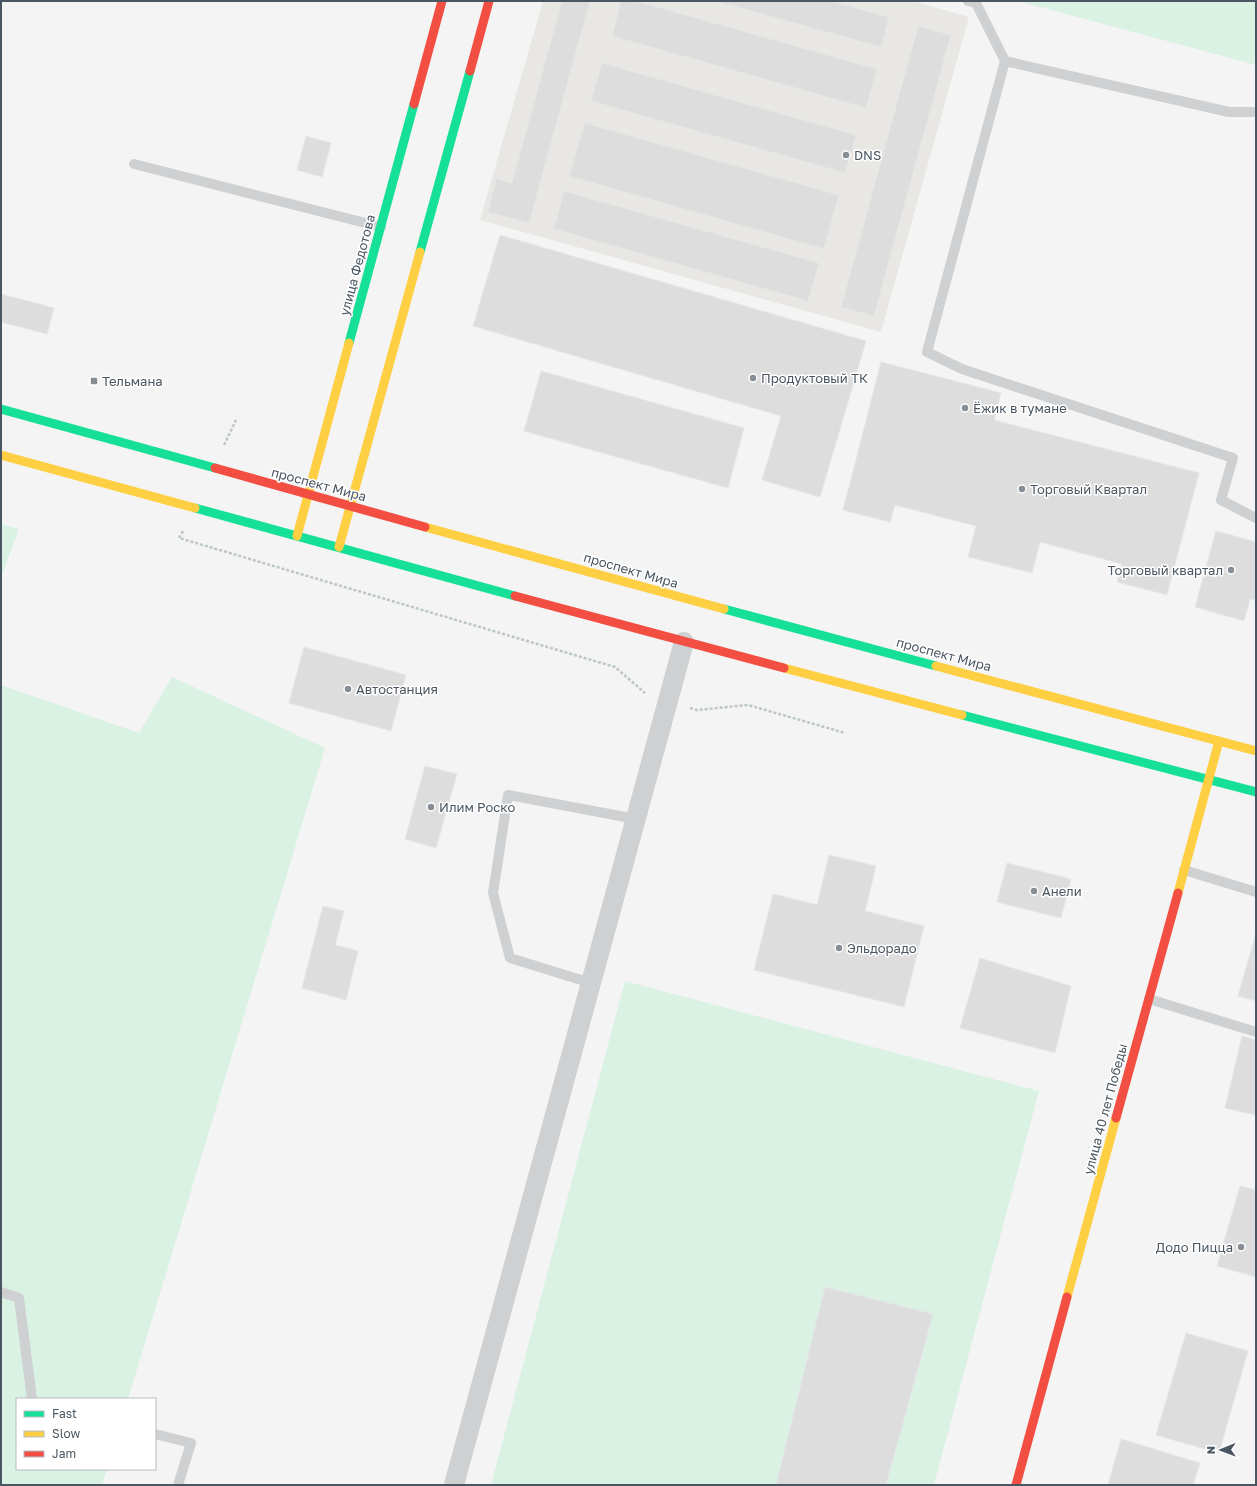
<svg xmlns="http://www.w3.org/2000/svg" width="1257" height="1486" viewBox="0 0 1257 1486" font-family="'Golos Text',sans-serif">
<rect width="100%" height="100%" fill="#f4f4f4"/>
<path fill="#e8e7e3" d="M 543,1 L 912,1 L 969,17 L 881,332 L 480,220 Z"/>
<g fill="#d9f2e3">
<path d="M 1018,1 L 1256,1 L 1256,65 Z"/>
<path d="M 1,524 L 19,529 L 1,577 Z"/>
<path d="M 172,677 L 325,748 L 128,1399 L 17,1399 L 17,1469 L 107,1469 L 102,1485 L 1,1485 L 1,685 L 139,733 Z"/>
<path d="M 625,981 L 1039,1091 L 934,1485 L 491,1485 Z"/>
</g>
<g fill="#ddddde" stroke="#e5e6e7">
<path d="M 562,1 L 590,1 L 529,223 L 488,212 L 496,179 L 512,183 Z"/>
<path d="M 621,1 L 636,1 L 877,69 L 866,108 L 612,36 Z"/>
<path d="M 715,1 L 830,1 L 889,17 L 881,47 Z"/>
<path d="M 918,26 L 951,35 L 874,316 L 841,307 Z"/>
<path d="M 602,63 L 856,135 L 845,173 L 591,101 Z"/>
<path d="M 585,123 L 839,195 L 824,249 L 569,176 Z"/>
<path d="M 306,136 L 331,143 L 322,177 L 297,170 Z"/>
<path d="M 564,191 L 819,263 L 808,301 L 554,229 Z"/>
<path d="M 500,235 L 866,341 L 820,497 L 762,480 L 781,416 L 473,326 Z"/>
<path d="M 1,294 L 54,308 L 47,334 L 1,322 Z"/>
<path d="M 881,362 L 1001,393 L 994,420 L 1199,473 L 1167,595 L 1117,582 L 1122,564 L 1040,542 L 1032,573 L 968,557 L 976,526 L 895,505 L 890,522 L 843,510 Z"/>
<path d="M 541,371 L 744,428 L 728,488 L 524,431 Z"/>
<path d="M 1216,531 L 1256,542 L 1256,600 L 1250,599 L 1244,621 L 1195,607 Z"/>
<path d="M 304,647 L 406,675 L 391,731 L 289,703 Z"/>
<path d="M 425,766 L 457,774 L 436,848 L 405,839 Z"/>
<path d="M 829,855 L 876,866 L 865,911 L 924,926 L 904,1007 L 754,970 L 773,894 L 817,905 Z"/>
<path d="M 1007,863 L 1071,879 L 1061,918 L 997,902 Z"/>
<path d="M 323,906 L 344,911 L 335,945 L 358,951 L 346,1000 L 302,988 Z"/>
<path d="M 1256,933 L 1256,1001 L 1238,996 Z"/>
<path d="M 980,958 L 1071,986 L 1055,1053 L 960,1028 Z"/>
<path d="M 1242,1036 L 1256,1040 L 1256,1115 L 1225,1108 Z"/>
<path d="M 1240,1186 L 1256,1190 L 1256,1277 L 1217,1266 Z"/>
<path d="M 825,1287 L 933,1314 L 886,1485 L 776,1485 Z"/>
<path d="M 1186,1333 L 1248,1351 L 1219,1453 L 1156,1435 Z"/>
<path d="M 1121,1439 L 1200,1463 L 1193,1485 L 1108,1485 Z"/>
</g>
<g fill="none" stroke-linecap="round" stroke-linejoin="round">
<g stroke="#bcc7c4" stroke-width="2.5" stroke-dasharray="3 2" stroke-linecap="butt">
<path d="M 224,445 L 236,420"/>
<path d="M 183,531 L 179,538 L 615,667 L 645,693"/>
<path d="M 690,708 L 697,710 L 748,705 L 845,733"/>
</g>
<g stroke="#ced0d2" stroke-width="10">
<path d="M 968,1 L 976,3 L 1005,61 L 927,352 L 962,369 L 1233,458 L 1221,500 L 1256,518"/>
<path d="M 1005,61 L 1229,112 L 1256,112"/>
<path d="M 134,164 L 381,227"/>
<path d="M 1184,870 L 1256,892"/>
<path d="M 591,983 L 510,958 L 493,893 L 508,795 L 636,819"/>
<path d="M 1149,999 L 1256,1032"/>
<path d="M 1,1292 L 19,1298 L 32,1399"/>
<path d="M 155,1434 L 191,1443 L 178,1485"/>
</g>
<path stroke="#ced0d2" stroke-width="20" d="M 454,1485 L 684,642"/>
<g stroke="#16e098" stroke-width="9">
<path d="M 420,252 L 470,71"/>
<path d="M 349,343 L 414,104"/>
<path d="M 1,409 L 215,468"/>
<path d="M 195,508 L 515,596"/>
<path d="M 724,609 L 936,666"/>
<path d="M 962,715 L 1256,792"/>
</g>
<g stroke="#ffcf43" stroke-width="9">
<path d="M 1,455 L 195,508"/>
<path d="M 425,527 L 724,609"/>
<path d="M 297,536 L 349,343"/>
<path d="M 339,547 L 420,252"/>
<path d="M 936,666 L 1256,751"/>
<path d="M 784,668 L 962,715"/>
<path d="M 1178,893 L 1219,741"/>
<path d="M 1067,1297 L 1116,1118"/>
</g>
<g stroke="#f24e42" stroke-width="9">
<path d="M 470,71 L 489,1"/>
<path d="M 414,104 L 442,1"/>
<path d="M 215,468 L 425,527"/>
<path d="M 515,596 L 784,668"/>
<path d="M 1116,1118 L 1178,893"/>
<path d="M 1016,1485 L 1067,1297"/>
</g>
</g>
<g fill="#868d94" stroke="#fff" stroke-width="1.5">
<circle cx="846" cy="155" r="4"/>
<circle cx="753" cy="378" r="4"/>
<rect x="90" y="377" width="8" height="8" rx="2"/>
<circle cx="965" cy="408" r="4"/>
<circle cx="1022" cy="489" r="4"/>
<circle cx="1231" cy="570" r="4"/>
<circle cx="348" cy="689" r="4"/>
<circle cx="431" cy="807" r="4"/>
<circle cx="1034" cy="891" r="4"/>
<circle cx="839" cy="948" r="4"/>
<circle cx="1241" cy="1247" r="4"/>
</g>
<g text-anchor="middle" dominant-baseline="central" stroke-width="3" stroke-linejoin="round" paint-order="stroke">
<g font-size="13" fill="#4a5661" stroke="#fff" text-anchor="start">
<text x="854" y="155">DNS</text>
<text x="761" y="378">Продуктовый ТК</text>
<text x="102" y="381">Тельмана</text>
<text x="973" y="408">Ёжик в тумане</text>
<text x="1030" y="489">Торговый Квартал</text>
<text x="1223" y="570" text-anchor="end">Торговый квартал</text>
<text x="356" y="689">Автостанция</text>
<text x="439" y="807">Илим Роско</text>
<text x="1042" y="891">Анели</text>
<text x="847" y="948">Эльдорадо</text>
<text x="1233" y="1247" text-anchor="end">Додо Пицца</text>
</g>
<g font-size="13" fill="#4a5661" stroke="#fff">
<text transform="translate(357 265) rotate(-75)">улица Федотова</text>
<text transform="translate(319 484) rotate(15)">проспект Мира</text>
<text transform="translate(631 570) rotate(16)">проспект Мира</text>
<text transform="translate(944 654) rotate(15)">проспект Мира</text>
<text transform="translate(1105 1109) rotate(-75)">улица 40 лет Победы</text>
</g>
</g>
<rect width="1257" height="1486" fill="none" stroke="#4a5661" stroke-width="4"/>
<rect x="16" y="1398" width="140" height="72" fill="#ffffff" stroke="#b7bbc0"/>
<rect x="24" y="1411" width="20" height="6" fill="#16e098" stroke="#b7bbc0"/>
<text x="52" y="1418" font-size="12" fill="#4a5661">Fast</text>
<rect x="24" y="1431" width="20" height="6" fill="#ffcf43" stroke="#b7bbc0"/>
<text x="52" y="1438" font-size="12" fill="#4a5661">Slow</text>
<rect x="24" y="1451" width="20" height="6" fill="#f24e42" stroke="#b7bbc0"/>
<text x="52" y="1458" font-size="12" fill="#4a5661">Jam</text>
<g transform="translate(1221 1450) rotate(269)" stroke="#ffffff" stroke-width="3" paint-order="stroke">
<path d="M0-3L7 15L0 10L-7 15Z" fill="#4a5661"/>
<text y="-6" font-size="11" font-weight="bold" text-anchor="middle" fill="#4a5661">N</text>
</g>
</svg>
